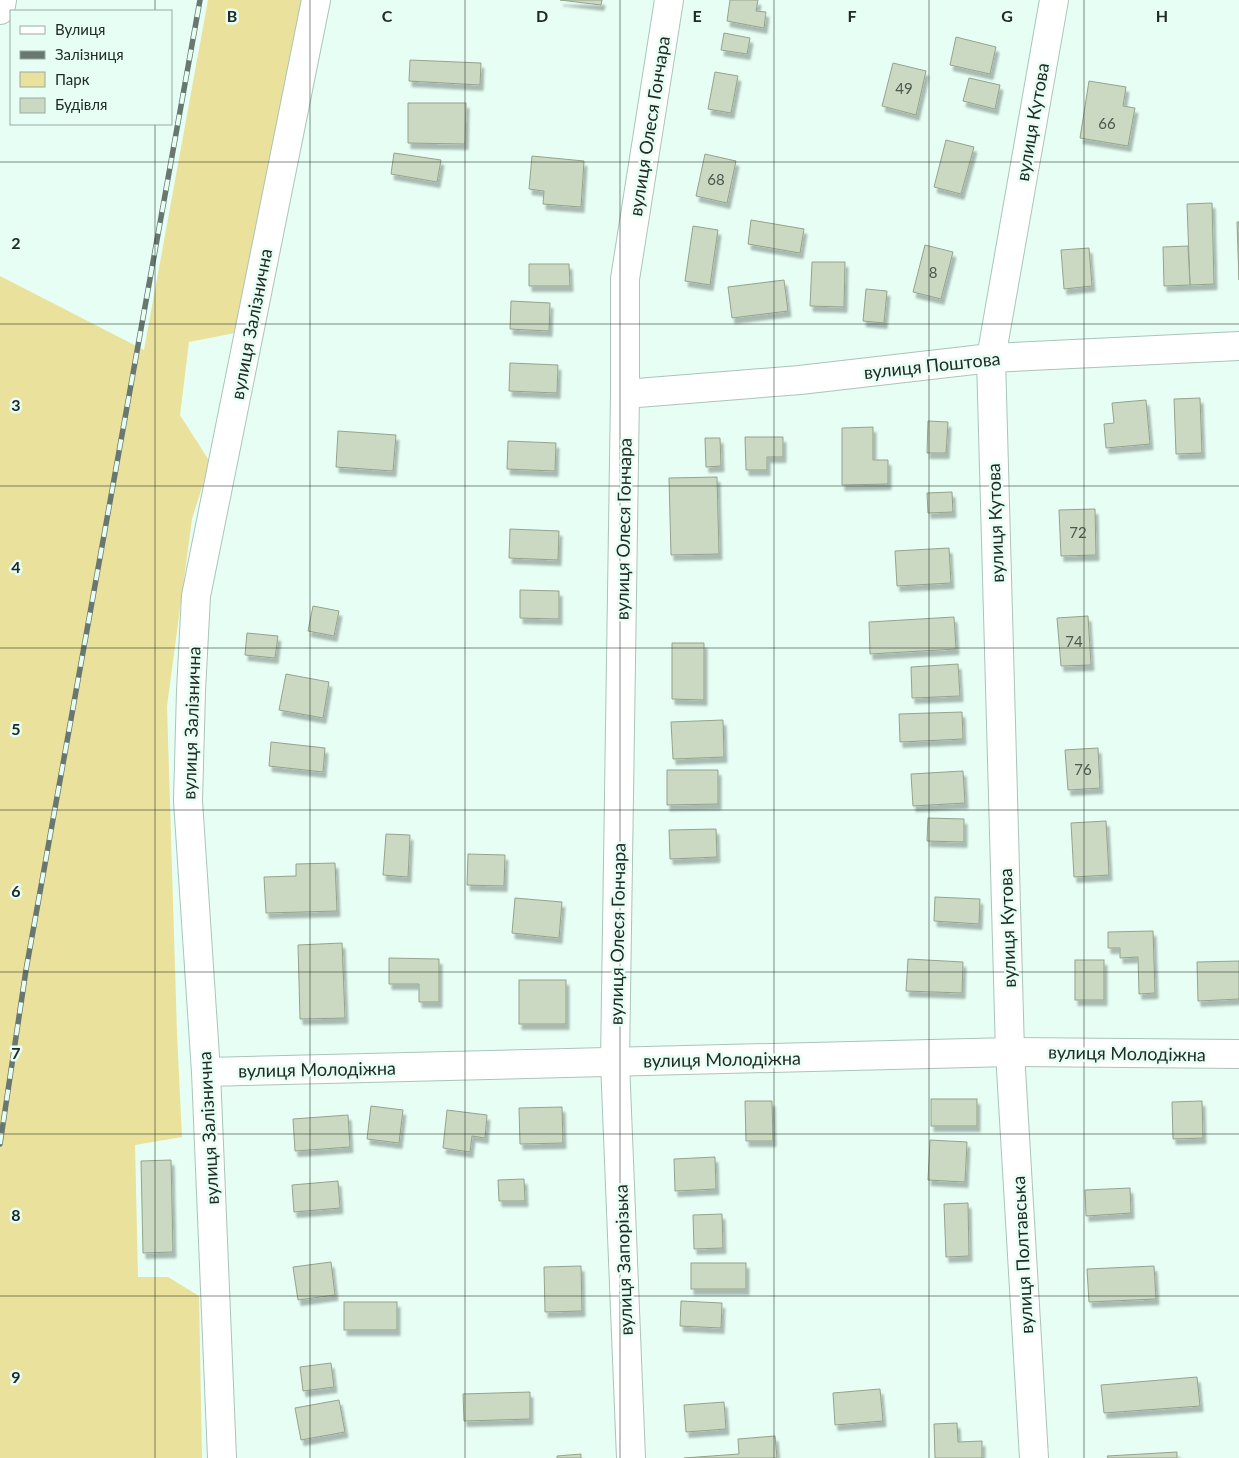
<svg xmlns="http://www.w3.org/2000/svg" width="1239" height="1458" viewBox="0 0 1239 1458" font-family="Lato,sans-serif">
<defs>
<filter id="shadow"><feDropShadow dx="3" dy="5.5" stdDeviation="1" flood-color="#0004"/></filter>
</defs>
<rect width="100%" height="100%" fill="#e6fef3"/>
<path fill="#eae19c" d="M 208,0 L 305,0 L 240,332 L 189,342 L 180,415 L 210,462 L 192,519 L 167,706 L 177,1033 L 182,1137 L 135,1145 L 138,1277 L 168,1277 L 199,1296 L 202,1458 L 0,1458 L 0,276 L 144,350 Z"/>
<g fill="#cbd9c2" stroke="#95a38d" filter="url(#shadow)">
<path d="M 560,0 L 602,0 L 601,5 Z"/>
<path d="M 730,0 L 758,0 L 756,11 L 766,12 L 764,28 L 727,21 Z"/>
<path d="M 724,33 L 750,38 L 747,54 L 721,50 Z"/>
<path d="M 956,37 L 996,47 L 990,74 L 950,65 Z"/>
<path d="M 410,60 L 481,63 L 480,85 L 409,81 Z"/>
<path d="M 893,63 L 926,71 L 916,115 L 882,106 Z"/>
<path d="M 715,72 L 738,76 L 731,113 L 708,109 Z"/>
<path d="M 969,78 L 1000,85 L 995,109 L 963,101 Z"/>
<path d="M 1089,81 L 1126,87 L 1123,106 L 1135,108 L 1128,146 L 1080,138 Z"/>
<path d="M 408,103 L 466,103 L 465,144 L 408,143 Z"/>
<path d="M 946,140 L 974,147 L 961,194 L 934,187 Z"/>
<path d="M 394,153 L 441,160 L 437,182 L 391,174 Z"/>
<path d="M 705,154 L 736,161 L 727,203 L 696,196 Z"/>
<path d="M 532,156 L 584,161 L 581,207 L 543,204 L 544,191 L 529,189 Z"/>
<path d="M 1212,203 L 1214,284 L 1190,285 L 1187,204 Z"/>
<path d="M 751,220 L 804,229 L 800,253 L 748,244 Z"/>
<path d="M 1237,222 L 1239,222 L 1239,280 Z"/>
<path d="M 693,226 L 718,230 L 710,285 L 685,281 Z"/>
<path d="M 925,245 L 953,252 L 941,299 L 913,292 Z"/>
<path d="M 1188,246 L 1190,285 L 1164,286 L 1163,247 Z"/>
<path d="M 1089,248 L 1092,286 L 1064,289 L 1061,250 Z"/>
<path d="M 812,262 L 845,262 L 844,307 L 810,306 Z"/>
<path d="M 529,264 L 569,264 L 570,286 L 529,286 Z"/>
<path d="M 784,280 L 788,311 L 732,318 L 728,287 Z"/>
<path d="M 866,289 L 887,291 L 884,323 L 863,321 Z"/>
<path d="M 511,301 L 550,303 L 549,331 L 510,329 Z"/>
<path d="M 510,363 L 558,365 L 557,393 L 509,391 Z"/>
<path d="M 1200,398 L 1202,453 L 1176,454 L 1174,399 Z"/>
<path d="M 1146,400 L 1150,444 L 1106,448 L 1104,424 L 1114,423 L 1112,403 Z"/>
<path d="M 928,421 L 948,422 L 946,453 L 927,453 Z"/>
<path d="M 873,427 L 873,460 L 888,460 L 888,484 L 842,485 L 842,428 Z"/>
<path d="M 338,431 L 396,435 L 393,471 L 336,467 Z"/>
<path d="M 745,437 L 783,437 L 783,457 L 767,457 L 767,470 L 746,470 Z"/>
<path d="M 705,438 L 720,438 L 721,466 L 706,467 Z"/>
<path d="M 508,441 L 556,443 L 555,471 L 507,469 Z"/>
<path d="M 717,477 L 719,554 L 671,555 L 669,478 Z"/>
<path d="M 952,492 L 953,512 L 928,513 L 927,493 Z"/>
<path d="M 1095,509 L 1096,555 L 1061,556 L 1059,510 Z"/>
<path d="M 510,529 L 559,531 L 558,560 L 509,558 Z"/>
<path d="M 949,548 L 951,583 L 897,586 L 895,551 Z"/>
<path d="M 520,590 L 559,591 L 559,619 L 520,618 Z"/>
<path d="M 313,606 L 339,611 L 334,636 L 308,631 Z"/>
<path d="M 1088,616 L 1091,665 L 1061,666 L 1057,618 Z"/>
<path d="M 954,617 L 956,649 L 870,654 L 869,622 Z"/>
<path d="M 247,633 L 278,636 L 275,658 L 245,655 Z"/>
<path d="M 672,643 L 704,643 L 704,700 L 672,699 Z"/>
<path d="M 958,664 L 960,696 L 912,698 L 911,667 Z"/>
<path d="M 286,674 L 329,682 L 323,718 L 279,710 Z"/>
<path d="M 962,712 L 963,739 L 900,742 L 899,714 Z"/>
<path d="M 723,720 L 724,757 L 673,759 L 671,722 Z"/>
<path d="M 271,742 L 325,748 L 323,772 L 269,766 Z"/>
<path d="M 1098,748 L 1100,788 L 1068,790 L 1065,750 Z"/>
<path d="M 667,770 L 718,770 L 718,804 L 667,805 Z"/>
<path d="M 963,771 L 965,803 L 913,806 L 911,774 Z"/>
<path d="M 928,818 L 964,819 L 964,842 L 927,841 Z"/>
<path d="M 1106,821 L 1109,875 L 1074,877 L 1071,823 Z"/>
<path d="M 716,829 L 717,857 L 670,859 L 669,830 Z"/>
<path d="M 386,834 L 410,835 L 408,877 L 383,875 Z"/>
<path d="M 468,854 L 505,855 L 504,886 L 467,885 Z"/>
<path d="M 335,863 L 337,911 L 266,913 L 264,877 L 296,876 L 296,864 Z"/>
<path d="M 935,897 L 980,899 L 979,924 L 934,921 Z"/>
<path d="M 515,898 L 562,902 L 559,938 L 512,933 Z"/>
<path d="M 1153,931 L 1155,993 L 1139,994 L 1138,957 L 1120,958 L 1120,948 L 1108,948 L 1108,932 Z"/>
<path d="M 342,943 L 345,1018 L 300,1019 L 298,945 Z"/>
<path d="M 389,958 L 439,959 L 439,1002 L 419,1002 L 419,984 L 389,984 Z"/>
<path d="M 908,959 L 963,962 L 962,993 L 906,991 Z"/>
<rect x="1075" y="960" width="29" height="40"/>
<path d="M 1239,961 L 1239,999 L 1198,1001 L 1197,962 Z"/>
<rect x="519" y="980" width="47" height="44"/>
<rect x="931" y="1099" width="46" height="27"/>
<path d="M 745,1101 L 772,1101 L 773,1141 L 746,1141 Z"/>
<path d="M 1202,1101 L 1203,1138 L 1173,1139 L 1172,1102 Z"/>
<path d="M 371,1106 L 403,1110 L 399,1143 L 367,1139 Z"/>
<path d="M 562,1107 L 563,1143 L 520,1144 L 519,1108 Z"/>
<path d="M 447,1110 L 487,1115 L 485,1138 L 472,1136 L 470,1152 L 443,1148 Z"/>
<path d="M 348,1115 L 350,1147 L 295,1151 L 293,1119 Z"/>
<path d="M 930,1140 L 967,1142 L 965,1182 L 928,1180 Z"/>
<path d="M 715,1157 L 716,1189 L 675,1191 L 674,1159 Z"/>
<path d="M 171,1160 L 173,1252 L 143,1253 L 141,1161 Z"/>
<path d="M 524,1179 L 525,1201 L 499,1201 L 498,1180 Z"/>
<path d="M 338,1181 L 340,1208 L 294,1212 L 292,1185 Z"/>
<path d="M 1130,1188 L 1131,1213 L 1086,1216 L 1085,1190 Z"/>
<path d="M 968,1203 L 969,1256 L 946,1257 L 944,1204 Z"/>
<path d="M 722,1214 L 723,1248 L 694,1249 L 693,1215 Z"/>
<path d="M 331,1262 L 335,1295 L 298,1300 L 293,1267 Z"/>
<rect x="691" y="1263" width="55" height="26"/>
<path d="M 581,1266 L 582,1311 L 545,1312 L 544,1267 Z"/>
<path d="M 1154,1266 L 1156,1299 L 1089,1302 L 1087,1269 Z"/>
<path d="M 681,1301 L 722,1303 L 721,1328 L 680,1326 Z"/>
<rect x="344" y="1302" width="53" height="28"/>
<path d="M 331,1363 L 334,1387 L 303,1391 L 300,1367 Z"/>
<path d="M 1197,1377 L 1200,1406 L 1104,1413 L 1101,1385 Z"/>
<path d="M 880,1389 L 883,1421 L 835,1425 L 833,1393 Z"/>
<path d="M 530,1392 L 530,1419 L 464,1421 L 463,1394 Z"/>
<path d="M 339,1400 L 345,1432 L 301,1440 L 295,1408 Z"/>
<path d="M 724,1402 L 726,1429 L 686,1432 L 684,1405 Z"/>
<path d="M 957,1423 L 958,1442 L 982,1441 L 982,1458 L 935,1458 L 934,1424 Z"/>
<path d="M 775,1436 L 777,1458 L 684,1458 L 739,1454 L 738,1439 Z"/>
<path d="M 1177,1452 L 1177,1458 L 1108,1458 L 1107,1456 Z"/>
<path d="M 581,1454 L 581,1458 L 557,1458 L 557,1456 Z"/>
</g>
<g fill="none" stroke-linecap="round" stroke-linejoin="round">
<defs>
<g id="minor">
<path d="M 0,10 L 2,0"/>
<path d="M 625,394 L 800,380 L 991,358 L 1239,346"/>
<path d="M 206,1072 L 1010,1052 L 1239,1054"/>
<path d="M 222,1458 L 206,1072 L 188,801 L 191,691 L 196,596 L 316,0"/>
<path d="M 631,1458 L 615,1062 L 625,394 L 625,279 L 669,0"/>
<path d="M 1034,1458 L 1010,1052 L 991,358 L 1054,0"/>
</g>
</defs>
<use href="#minor" stroke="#a9c5b9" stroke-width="30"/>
<use href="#minor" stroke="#fff" stroke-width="28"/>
<defs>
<path id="rail" d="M 0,1144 L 26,970 L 200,0"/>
</defs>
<use href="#rail" stroke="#687871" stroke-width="5.5"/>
<use href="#rail" stroke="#e6fef3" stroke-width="4" stroke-dasharray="11" stroke-linecap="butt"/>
</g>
<path fill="none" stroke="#202b26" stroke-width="1" stroke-opacity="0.55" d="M 155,0 L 155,11M 310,0 L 310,1458M 465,0 L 465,1458M 620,0 L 620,1458M 774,0 L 774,1458M 929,0 L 929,1458M 1084,0 L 1084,1458M 155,124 L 155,1458M 0,162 L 1239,162M 0,324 L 1239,324M 0,486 L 1239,486M 0,648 L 1239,648M 0,810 L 1239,810M 0,972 L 1239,972M 0,1134 L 1239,1134M 0,1296 L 1239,1296"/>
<g text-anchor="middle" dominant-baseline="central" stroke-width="5" stroke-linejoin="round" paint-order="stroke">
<g font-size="15" fill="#4b564d">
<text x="904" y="88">49</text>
<text x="1107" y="123">66</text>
<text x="716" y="179">68</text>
<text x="933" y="272">8</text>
<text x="1078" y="532">72</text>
<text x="1074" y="641">74</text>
<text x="1083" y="769">76</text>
</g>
<g font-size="18" fill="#202b26" stroke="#e6fef3">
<text transform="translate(1032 122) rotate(-80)">вулиця Кутова</text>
<text transform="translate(649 126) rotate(-81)">вулиця Олеся Гончара</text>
<text transform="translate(251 324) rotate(-79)">вулиця Залізнична</text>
<text transform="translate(932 365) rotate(-6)">вулиця Поштова</text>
<text transform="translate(995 523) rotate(-92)">вулиця Кутова</text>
<text transform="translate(623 529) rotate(-89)">вулиця Олеся Гончара</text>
<text transform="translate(191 723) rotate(-88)">вулиця Залізнична</text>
<text transform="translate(1007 928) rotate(-92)">вулиця Кутова</text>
<text transform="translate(617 934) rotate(-89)">вулиця Олеся Гончара</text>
<text transform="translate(1127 1053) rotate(1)">вулиця Молодіжна</text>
<text transform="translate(722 1059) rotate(-1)">вулиця Молодіжна</text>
<text transform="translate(317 1069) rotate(-1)">вулиця Молодіжна</text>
<text transform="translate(208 1128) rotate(-93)">вулиця Залізнична</text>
<text transform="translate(1022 1255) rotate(-93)">вулиця Полтавська</text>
<text transform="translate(623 1260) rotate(-92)">вулиця Запорізька</text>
</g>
</g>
<g font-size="16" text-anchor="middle" font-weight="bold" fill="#202b26" stroke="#e6fef3" stroke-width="5" stroke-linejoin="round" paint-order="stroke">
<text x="232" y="22">B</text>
<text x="387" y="22">C</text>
<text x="542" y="22">D</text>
<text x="697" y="22">E</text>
<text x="852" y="22">F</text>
<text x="1007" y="22">G</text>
<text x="1162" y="22">H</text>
<text x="16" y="249">2</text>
<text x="16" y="411">3</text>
<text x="16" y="573">4</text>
<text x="16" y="735">5</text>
<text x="16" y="897">6</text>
<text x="16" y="1059">7</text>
<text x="16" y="1221">8</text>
<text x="16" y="1383">9</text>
</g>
<rect x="10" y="10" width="162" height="115" fill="#e6fef3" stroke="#97aaa1"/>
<rect x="20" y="26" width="25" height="8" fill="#ffffff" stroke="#97aaa1"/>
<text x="55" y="35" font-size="15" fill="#202b26">Вулиця</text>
<rect x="20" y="51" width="25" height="8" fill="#687871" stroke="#97aaa1"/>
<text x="55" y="60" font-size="15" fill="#202b26">Залізниця</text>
<rect x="20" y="72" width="25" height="15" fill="#eae19c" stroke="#97aaa1"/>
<text x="55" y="85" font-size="15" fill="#202b26">Парк</text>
<rect x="20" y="98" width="25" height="15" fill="#cbd9c2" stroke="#97aaa1"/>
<text x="55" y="110" font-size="15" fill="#202b26">Будівля</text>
</svg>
